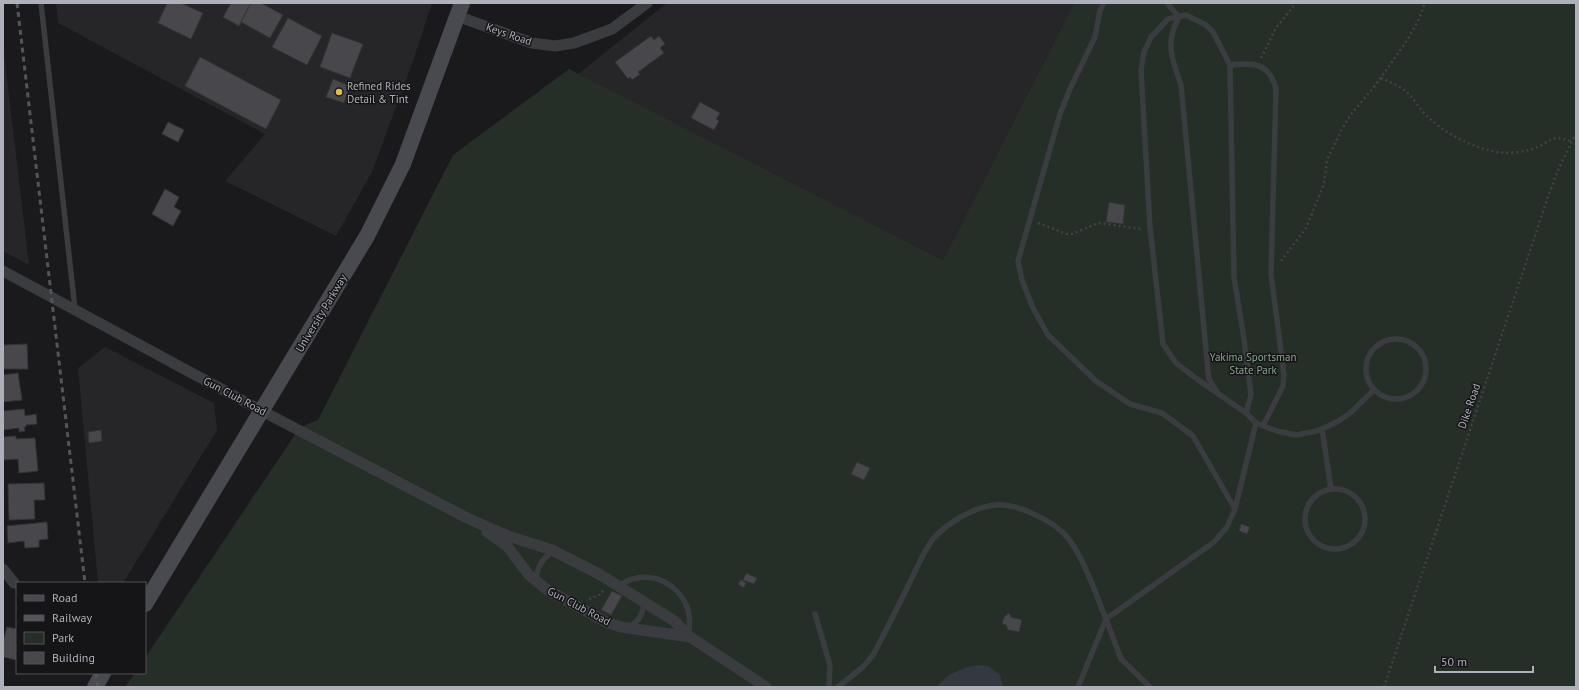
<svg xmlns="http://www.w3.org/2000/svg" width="1579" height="690" viewBox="0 0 1579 690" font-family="'PT Sans',sans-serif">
<rect width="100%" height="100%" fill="#1a1a1c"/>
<g fill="#262629">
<path d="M 56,3 L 432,3 L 413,61 L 372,172 L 336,236 L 225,181 L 265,134 L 58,23 Z"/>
<path d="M 667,3 L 1074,3 L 943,260 L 578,74 Z"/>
<path d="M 3,45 L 29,265 L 3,251 Z"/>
<path d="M 105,347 L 214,403 L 217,430 L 123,583 L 98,583 L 78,368 Z"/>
</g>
<path fill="#262e28" d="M 1074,3 L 1576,3 L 1576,687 L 125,687 L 135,673 L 145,673 L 145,658 L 300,427 L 318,420 L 453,155 L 569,69 L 943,260 Z"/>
<path fill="#333941" d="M 981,665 L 988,666 L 1000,675 L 1003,687 L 937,687 C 946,674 965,666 981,665 Z"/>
<g fill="#47474c" stroke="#343438">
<path d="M 167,3 L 181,3 L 203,13 L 191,39 L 158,23 Z"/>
<path d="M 231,3 L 251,3 L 239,26 L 223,17 Z"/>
<path d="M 251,3 L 261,3 L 283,15 L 270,38 L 241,22 Z"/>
<path d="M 288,18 L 322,36 L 307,65 L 272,47 Z"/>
<path d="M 332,33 L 363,44 L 350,78 L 320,67 Z"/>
<path d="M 651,36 L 654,40 L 659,36 L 665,44 L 660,48 L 664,53 L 638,72 L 640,74 L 632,80 L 630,77 L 628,79 L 615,62 Z"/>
<path d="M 200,57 L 281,100 L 266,129 L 185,86 Z"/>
<path d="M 333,79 L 350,86 L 344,103 L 326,97 Z"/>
<path d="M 700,102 L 720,113 L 716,119 L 719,121 L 714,130 L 691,118 Z"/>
<path d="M 168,122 L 184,130 L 178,142 L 162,134 Z"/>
<path d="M 165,189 L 179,197 L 174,207 L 181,211 L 173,226 L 152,214 Z"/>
<path d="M 1109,202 L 1125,205 L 1123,224 L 1106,222 Z"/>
<path d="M 27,344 L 28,369 L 3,369 L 3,345 Z"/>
<path d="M 18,373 L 22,400 L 3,402 L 3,375 Z"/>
<path d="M 24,409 L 25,416 L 36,414 L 37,424 L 26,425 L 26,427 L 24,427 L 25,431 L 19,432 L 19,428 L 3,430 L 3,411 Z"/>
<path d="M 101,430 L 102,441 L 89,443 L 88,432 Z"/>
<path d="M 16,436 L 16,439 L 35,438 L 38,471 L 19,473 L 18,459 L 3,460 L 3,437 Z"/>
<path d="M 857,462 L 870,468 L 864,480 L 851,474 Z"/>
<path d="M 44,483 L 45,500 L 34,500 L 35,519 L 9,520 L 8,484 Z"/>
<path d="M 47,522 L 48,539 L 39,540 L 39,547 L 25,548 L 24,541 L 8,543 L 7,526 Z"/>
<path d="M 1241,524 L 1250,527 L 1247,534 L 1239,531 Z"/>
<path d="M 746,573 L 757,578 L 754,584 L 743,580 Z"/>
<path d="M 741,580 L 746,583 L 744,588 L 738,584 Z"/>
<path d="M 612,591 L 622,596 L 611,615 L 601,610 Z"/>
<path d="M 1009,613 L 1011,617 L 1022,620 L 1019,632 L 1008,630 L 1006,625 L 1002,624 L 1004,617 Z"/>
<path d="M 7,627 L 17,629 L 17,655 L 16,660 L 3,657 L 3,641 Z"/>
</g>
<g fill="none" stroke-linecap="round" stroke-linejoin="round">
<g stroke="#414247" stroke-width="2.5" stroke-dasharray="2 3" stroke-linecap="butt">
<path d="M 1261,58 L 1276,28 L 1296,3"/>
<path d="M 1381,78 C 1391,82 1402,87 1410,95 C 1415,101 1419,108 1425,114 C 1444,133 1470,147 1497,152 C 1508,154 1522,152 1533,149 C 1551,142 1551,133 1572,142"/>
<path d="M 1038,223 L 1067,234 L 1072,234 L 1098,223 L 1142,229"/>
<path d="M 1281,261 L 1306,228 L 1324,184 L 1327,160 L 1341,131 L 1349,117 L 1374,87 L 1406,42 L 1418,21 L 1425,3"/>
<path d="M 589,599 L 601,594 L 604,589"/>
<path d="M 1384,687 L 1549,194 L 1559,168 L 1576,133"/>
</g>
<g stroke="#3b3c40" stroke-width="5.5">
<path d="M 41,3 L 75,309"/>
<path d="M 1104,3 L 1100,10 L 1095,37 L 1070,89 L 1060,114 L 1018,261 L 1022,280 L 1032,306 L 1048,335 L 1096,381 L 1130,404 L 1162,413 L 1193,436 L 1235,509"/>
<path d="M 1167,3 L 1179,17"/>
<path d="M 1179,17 C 1177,22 1173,28 1172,35 C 1168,51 1176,70 1181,85 L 1208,371 L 1209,379 L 1217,392"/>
<path d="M 1230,65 C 1254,63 1269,62 1276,89 L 1271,274 L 1284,375 L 1283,386 L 1263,426"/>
<circle cx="1396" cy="369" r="30"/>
<path d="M 1246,413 L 1251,395 L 1244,339 L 1234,277 L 1230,65 L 1213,32 L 1206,25 L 1186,15 L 1168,19 L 1151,37 L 1144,52 L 1141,70 L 1150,227 L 1163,344 L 1176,363 L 1194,377 L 1246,413 L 1256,423 L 1277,431 L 1296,435 L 1317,431 L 1335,423 L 1349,414 L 1374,390"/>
<path d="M 1322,429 L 1331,489"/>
<circle cx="1335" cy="519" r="30"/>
<path d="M 536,581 C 537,567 542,558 554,551"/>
<path d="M 619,586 C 653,561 699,594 688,634"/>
<path d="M 815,614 L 830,665 L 829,687"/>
<path d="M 629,627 C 640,621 643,613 644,602"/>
<path d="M 838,687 L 864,666 L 873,655 C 886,631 898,606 910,582 C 917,568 923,552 933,539 C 947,523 974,507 995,505 C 1017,503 1054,521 1068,538 C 1085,560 1095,593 1106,619 L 1078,687"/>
<path d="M 1150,687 L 1121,659 L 1106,619 L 1214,542 L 1227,527 L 1235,509 L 1256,423"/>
</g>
<g stroke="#3b3c40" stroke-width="11">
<path d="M 457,16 L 532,43 L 555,46 L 574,43 L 612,29 L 647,3"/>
<path d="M 3,271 L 262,411 L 469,519 L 508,536 L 552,550 L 599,574 L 673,620 L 690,637 L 766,687"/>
<path d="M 487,532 L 507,546 L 529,575 L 546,589 L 606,622 L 621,627 L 690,637"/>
<path d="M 3,569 L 14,583"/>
</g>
<g stroke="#494a50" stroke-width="16">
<path d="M 145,604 L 367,236 L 403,164 L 462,3"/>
<path d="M 95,687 L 103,673"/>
</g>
<g stroke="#54555b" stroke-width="3" stroke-dasharray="5 4" stroke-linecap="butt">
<path d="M 17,3 L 85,583"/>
<path d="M 96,673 L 98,687"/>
</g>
</g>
<circle fill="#e2bc4c" stroke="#151517" stroke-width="1.5" cx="339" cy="92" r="4"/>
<g text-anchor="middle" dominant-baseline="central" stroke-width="3" stroke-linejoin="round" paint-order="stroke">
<g font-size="11" fill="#aeb0ba" stroke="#151517">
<text transform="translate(509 34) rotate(19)">Keys Road</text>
<text transform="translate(321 313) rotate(-59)">University Parkway</text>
<text transform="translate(235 396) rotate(28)">Gun Club Road</text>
<text transform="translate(1469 406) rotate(-71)">Dike Road</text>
<text transform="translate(579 606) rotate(28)">Gun Club Road</text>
</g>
<g font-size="11" fill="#aeb0ba" stroke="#151517" text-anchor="start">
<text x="347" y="86">Refined Rides<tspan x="347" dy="13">Detail &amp; Tint</tspan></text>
</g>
<g font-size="11" fill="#87a38b" stroke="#151517">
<text x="1253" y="357">Yakima Sportsman<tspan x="1253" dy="13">State Park</tspan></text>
</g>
</g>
<rect width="1579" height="690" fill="none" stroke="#aeb0ba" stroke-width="8"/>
<rect x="16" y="582" width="130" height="92" fill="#151517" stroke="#525358"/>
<rect x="24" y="595" width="20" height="6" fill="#494a50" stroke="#525358"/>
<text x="52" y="602" font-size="12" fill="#aeb0ba">Road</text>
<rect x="24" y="615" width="20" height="6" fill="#54555b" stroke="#525358"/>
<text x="52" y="622" font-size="12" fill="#aeb0ba">Railway</text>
<rect x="24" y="632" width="20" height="12" fill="#262e28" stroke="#525358"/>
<text x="52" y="642" font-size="12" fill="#aeb0ba">Park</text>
<rect x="24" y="652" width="20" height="12" fill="#47474c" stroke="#525358"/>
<text x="52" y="662" font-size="12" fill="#aeb0ba">Building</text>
<path d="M1435 666v6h98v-6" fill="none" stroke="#aeb0ba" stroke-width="2"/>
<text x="1441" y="666" font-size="12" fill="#aeb0ba" stroke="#151517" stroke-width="3" paint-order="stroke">50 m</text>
</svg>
